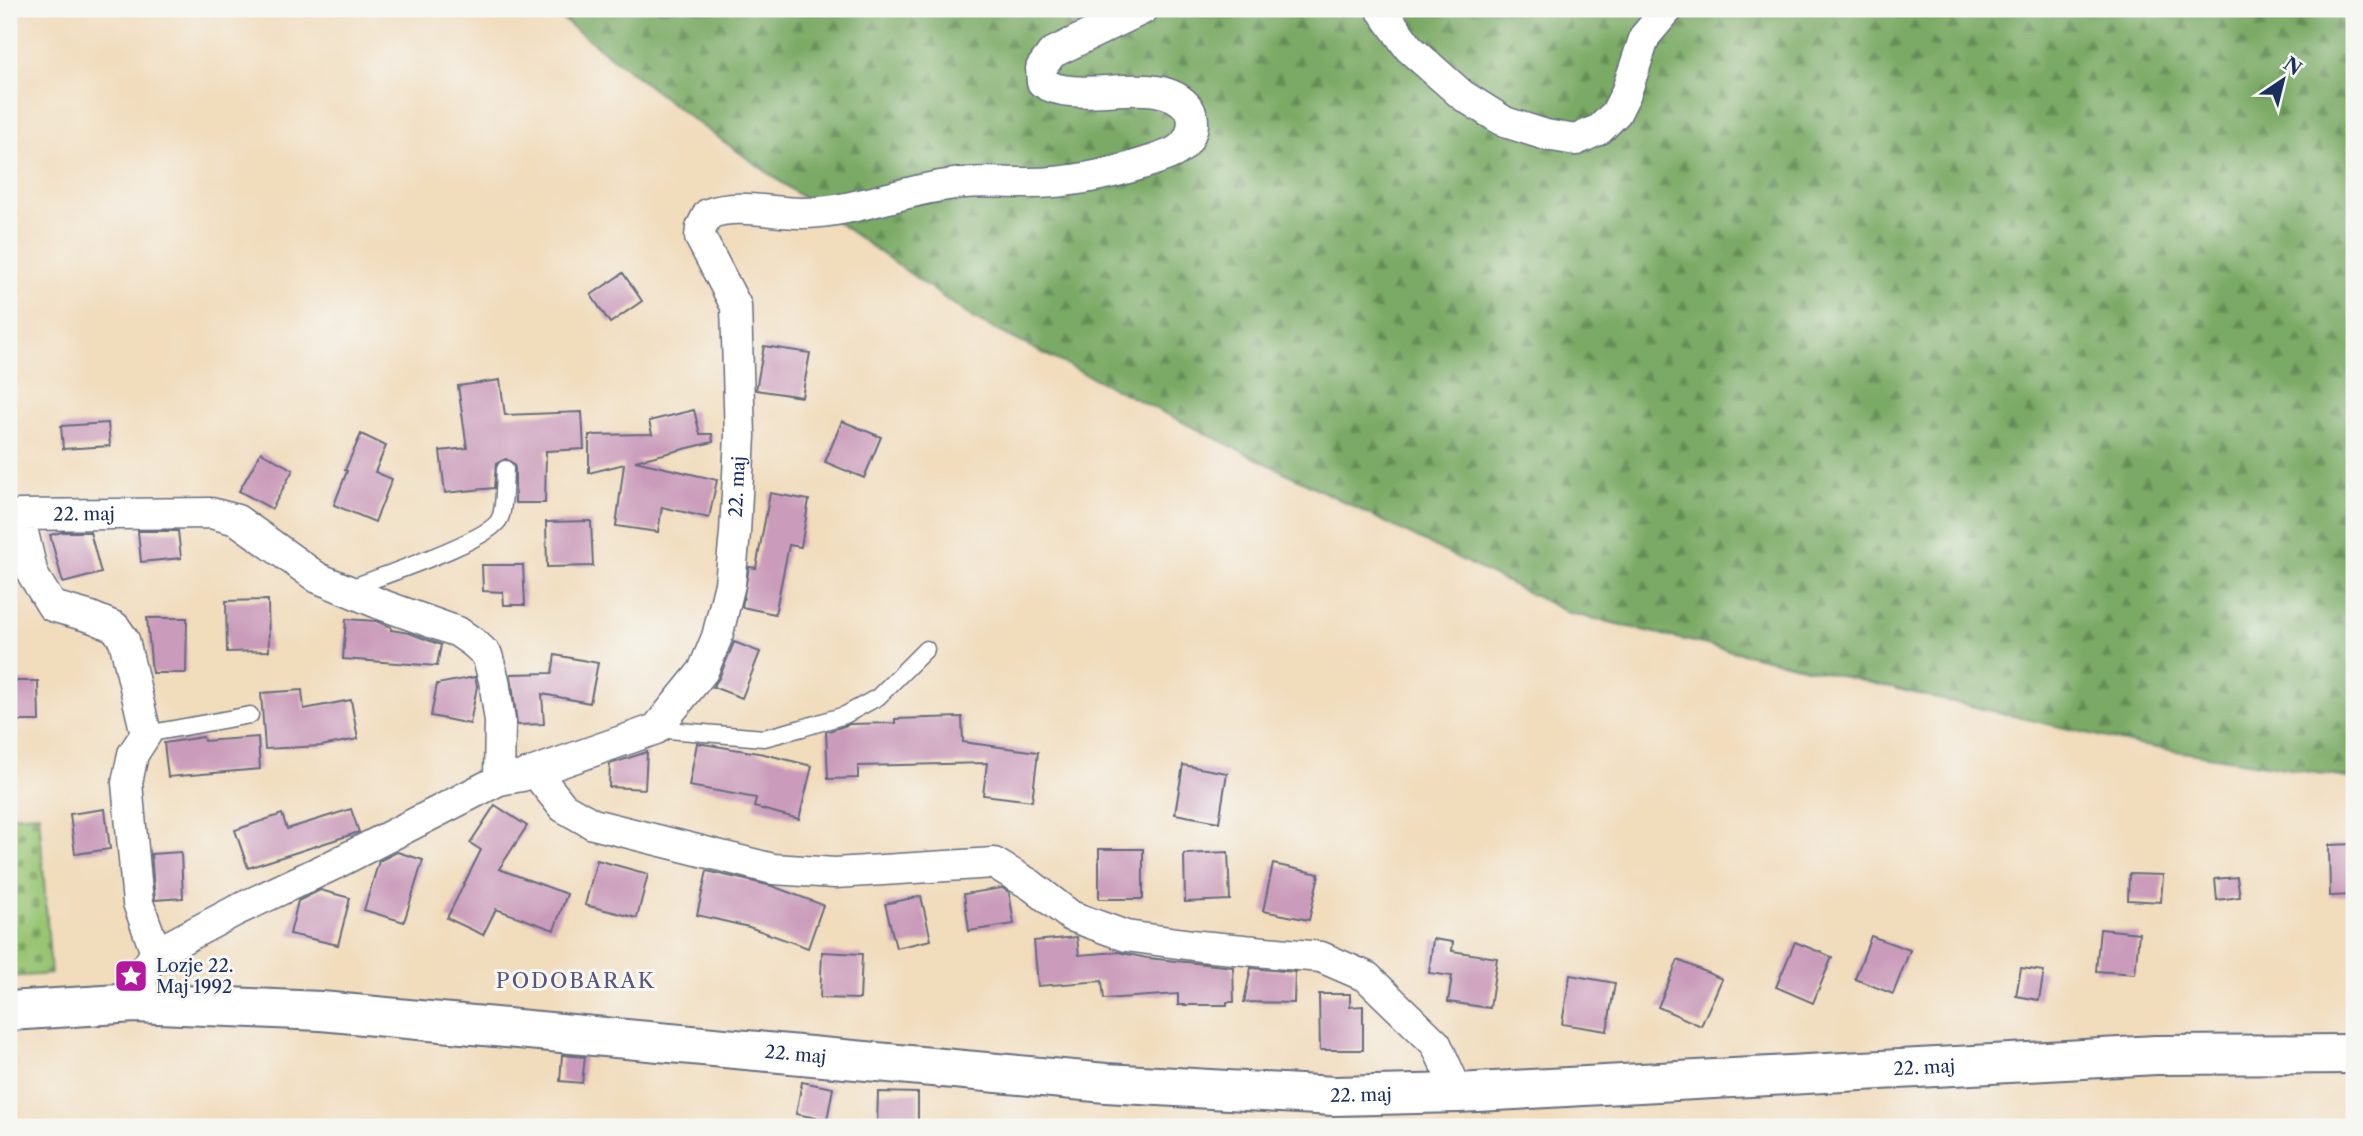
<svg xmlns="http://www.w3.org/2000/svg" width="2363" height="1136" viewBox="0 0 2363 1136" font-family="'Libre Caslon Text',serif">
<defs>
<pattern id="forest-firs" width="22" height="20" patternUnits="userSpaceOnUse" patternTransform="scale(1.75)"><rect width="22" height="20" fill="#7aaa65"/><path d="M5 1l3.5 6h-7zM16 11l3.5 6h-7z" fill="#638b56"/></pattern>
<pattern id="cemetery-stones" width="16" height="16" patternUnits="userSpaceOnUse" patternTransform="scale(1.75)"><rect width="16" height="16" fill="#99c573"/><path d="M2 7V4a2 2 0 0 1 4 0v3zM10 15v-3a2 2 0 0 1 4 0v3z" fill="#7ca062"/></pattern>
</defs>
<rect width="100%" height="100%" fill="#f6f6f2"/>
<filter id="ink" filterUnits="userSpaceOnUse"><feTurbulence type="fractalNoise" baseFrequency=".0143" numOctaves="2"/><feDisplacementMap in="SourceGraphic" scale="14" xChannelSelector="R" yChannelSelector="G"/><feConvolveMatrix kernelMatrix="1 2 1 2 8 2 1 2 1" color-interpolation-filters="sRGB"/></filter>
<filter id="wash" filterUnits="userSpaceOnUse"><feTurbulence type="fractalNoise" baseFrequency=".00686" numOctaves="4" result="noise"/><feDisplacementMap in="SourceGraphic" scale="28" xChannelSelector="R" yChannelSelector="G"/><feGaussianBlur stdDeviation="1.57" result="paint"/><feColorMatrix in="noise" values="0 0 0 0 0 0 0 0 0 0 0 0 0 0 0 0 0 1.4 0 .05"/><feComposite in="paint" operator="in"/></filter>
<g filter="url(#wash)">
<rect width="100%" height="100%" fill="#f1dcbc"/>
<path fill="url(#forest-firs)" stroke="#4a6c62" stroke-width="2" d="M 549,9 L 2354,9 L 2354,779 L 2138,745 L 1569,613 L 974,319 L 692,119 Z"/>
<path fill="url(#cemetery-stones)" stroke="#5a7a68" stroke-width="2" d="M 39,814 L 51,974 L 9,977 L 9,816 Z"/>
<g id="blocks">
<g fill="#ca9bba">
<path d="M 623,273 L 642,301 L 610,323 L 591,295 Z"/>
<path d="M 764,346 L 810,353 L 802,397 L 756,390 Z"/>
<path d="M 500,380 L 505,415 L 582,412 L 584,449 L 546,451 L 545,503 L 515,503 L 515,469 L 514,464 L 506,459 L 496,464 L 494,488 L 445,493 L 440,451 L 467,448 L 458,386 Z"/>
<path d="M 694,410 L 700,434 L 712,434 L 713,442 L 635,461 L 717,480 L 709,518 L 662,507 L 658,532 L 616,526 L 624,464 L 589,473 L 589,435 L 652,434 L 649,421 Z"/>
<path d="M 842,421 L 881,437 L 864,478 L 825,462 Z"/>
<path d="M 108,423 L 110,446 L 63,449 L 61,426 Z"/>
<path d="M 361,434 L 386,446 L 375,472 L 392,479 L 375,522 L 334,505 L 347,471 L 345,470 Z"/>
<path d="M 261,452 L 293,470 L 272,509 L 239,491 Z"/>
<path d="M 770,493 L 809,500 L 801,547 L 789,545 L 775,614 L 742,607 L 749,567 L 756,568 Z"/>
<path d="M 591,521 L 593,566 L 547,567 L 546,522 Z"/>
<path d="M 138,531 L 178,531 L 181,558 L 141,562 Z"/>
<path d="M 62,532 L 90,532 L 101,573 L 63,583 L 50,535 Z"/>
<path d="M 482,565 L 523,565 L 525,605 L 504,605 L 503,592 L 483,591 Z"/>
<path d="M 268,600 L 269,651 L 227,652 L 226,601 Z"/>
<path d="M 147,618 L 187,618 L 186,673 L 152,673 Z"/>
<path d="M 346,619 L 376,621 L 391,627 L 391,630 L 409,633 L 441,645 L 437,666 L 343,659 Z"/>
<path d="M 734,642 L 760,652 L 742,698 L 713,687 L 719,678 Z"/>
<path d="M 555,655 L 598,663 L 590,703 L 542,694 L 544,724 L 517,725 L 511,674 L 552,673 Z"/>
<path d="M 475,677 L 477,686 L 470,724 L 431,716 L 437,684 Z"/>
<path d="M 9,681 L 38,681 L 39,721 L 9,721 Z"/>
<path d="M 302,690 L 304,709 L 351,700 L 358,739 L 321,746 L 265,749 L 261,693 Z"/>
<path d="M 962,717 L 963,742 L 1038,752 L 1032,801 L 983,795 L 987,763 L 858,766 L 858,778 L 828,779 L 826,732 L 850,724 L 895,723 L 895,719 Z"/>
<path d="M 203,737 L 204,741 L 258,737 L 260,769 L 168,777 L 164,743 Z"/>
<path d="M 697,743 L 764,754 L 812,766 L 799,819 L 754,807 L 756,798 L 689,786 Z"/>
<path d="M 647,752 L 645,789 L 609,787 L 610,764 Z"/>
<path d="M 1183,765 L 1227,773 L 1219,822 L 1175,814 Z"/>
<path d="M 495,805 L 527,826 L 499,869 L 567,894 L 554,930 L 496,909 L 483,935 L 447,918 L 481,850 L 470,843 Z"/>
<path d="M 105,809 L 110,849 L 75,854 L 70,814 Z"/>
<path d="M 351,809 L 359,832 L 248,868 L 235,830 L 282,814 L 287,829 Z"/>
<path d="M 2354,844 L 2354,895 L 2330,896 L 2329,845 Z"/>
<rect x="1099" y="849" width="44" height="50"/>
<path d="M 181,852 L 183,898 L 155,900 L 151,854 Z"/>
<path d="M 397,852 L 423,860 L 404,922 L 364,910 L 379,861 Z"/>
<path d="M 1228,852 L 1230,900 L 1185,902 L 1184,854 Z"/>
<path d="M 597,860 L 648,874 L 637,918 L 585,905 Z"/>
<path d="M 1273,864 L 1319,874 L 1309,920 L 1263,911 Z"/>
<path d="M 707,871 L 772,886 L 823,905 L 808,948 L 749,927 L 697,915 Z"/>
<path d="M 2129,874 L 2163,875 L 2161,902 L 2128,900 Z"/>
<path d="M 2237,877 L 2240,897 L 2217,900 L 2215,879 Z"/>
<path d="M 1002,888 L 1009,892 L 1014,924 L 969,931 L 964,894 Z"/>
<path d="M 320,890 L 350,898 L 338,945 L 290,934 L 298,901 Z"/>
<path d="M 921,896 L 931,940 L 896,948 L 885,904 Z"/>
<path d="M 2100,929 L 2139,933 L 2135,974 L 2096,971 Z"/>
<path d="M 1871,936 L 1910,950 L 1893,994 L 1855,979 Z"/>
<path d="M 1077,937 L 1079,955 L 1118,952 L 1147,958 L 1233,967 L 1234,1002 L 1227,1002 L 1227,1005 L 1178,1005 L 1178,994 L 1104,999 L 1102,981 L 1038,986 L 1034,941 Z"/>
<path d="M 1433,939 L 1453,942 L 1452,951 L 1497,958 L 1490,1008 L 1448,1002 L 1452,976 L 1429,973 Z"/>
<path d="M 1795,942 L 1832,957 L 1813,1003 L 1776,987 Z"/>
<path d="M 822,952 L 862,954 L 860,999 L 820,998 Z"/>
<path d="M 1678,960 L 1722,979 L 1701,1026 L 1658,1007 Z"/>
<path d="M 1251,968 L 1295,972 L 1294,1003 L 1244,1002 Z"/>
<path d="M 2021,968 L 2044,971 L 2039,1000 L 2016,996 Z"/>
<path d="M 1570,975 L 1615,983 L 1607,1031 L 1562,1024 Z"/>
<path d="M 1319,994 L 1350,994 L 1350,1007 L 1363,1006 L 1363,1050 L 1320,1050 Z"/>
<path d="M 562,1055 L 585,1057 L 582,1083 L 560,1081 Z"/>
<path d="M 802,1082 L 833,1088 L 827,1120 L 796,1114 Z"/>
<path d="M 878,1092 L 918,1093 L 918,1127 L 877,1127 Z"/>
</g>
</g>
</g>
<g filter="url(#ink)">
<use href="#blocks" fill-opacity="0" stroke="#666c7f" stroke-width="2"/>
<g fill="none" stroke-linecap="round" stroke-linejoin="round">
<defs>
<g id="lane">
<path d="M 348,589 C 375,578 491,541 500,518 C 505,507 504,481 505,469"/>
<path d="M 656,729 L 764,738 L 802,728 L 845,715 L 878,697 L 926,649"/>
<path d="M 146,734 L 250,715"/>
</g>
<g id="street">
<path d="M 1381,9 L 1409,48 L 1462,95 L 1505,122 L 1546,135 L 1576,140 L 1600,129 L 1616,113 L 1626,93 L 1645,36 L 1668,9"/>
<path d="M 535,772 L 563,807 L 593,824 L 773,869 L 835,873 L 994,863 L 1031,885 L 1071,916 L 1126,936 L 1200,946 L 1321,957 L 1367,977 L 1436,1044 L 1458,1093"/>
<path id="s1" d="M 156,953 L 138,903 L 127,783 L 133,754 L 146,734 L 124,640 L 115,627 L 91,617 L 52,606 L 33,575 L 19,515 L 211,513 L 237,520 L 318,578 L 380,604 L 458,632 L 474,643 L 487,655 L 494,680 L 500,721 L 499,780"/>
<path id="s2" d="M 135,1003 L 145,969 L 156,953 L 235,911 L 333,865 L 499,780 L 522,776 L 656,729 L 703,671 L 717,637 L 730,584 L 735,533 L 740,436 L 736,306 L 700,237 L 701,228 L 708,214 C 737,203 772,213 802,213 C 854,213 911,187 964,183 C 984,181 1003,183 1023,183 C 1065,184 1108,175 1148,162 C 1165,156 1183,153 1190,135 C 1194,126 1194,117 1189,109 C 1160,69 1079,108 1042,82 L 1041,68 L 1052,53 L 1143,9"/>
</g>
<g id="primary">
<path id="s3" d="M 9,1011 L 135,1003 L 321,1011 L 1106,1083 L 1334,1096 L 1458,1093 L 2156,1055 L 2354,1054"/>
</g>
</defs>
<use href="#lane" stroke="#666c7f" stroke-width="19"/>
<use href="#street" stroke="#666c7f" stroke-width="33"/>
<use href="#primary" stroke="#666c7f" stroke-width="42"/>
<use href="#lane" stroke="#fff" stroke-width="16"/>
<use href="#street" stroke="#fff" stroke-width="30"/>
<use href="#primary" stroke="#fff" stroke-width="38"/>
</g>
</g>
<defs>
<symbol id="sight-square" viewBox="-11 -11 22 22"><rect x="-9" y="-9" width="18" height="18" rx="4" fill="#b5179e" stroke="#f6f6f2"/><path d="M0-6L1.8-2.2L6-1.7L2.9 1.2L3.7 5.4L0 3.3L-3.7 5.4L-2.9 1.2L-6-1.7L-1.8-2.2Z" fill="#fff"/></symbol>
</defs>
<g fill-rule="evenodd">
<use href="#sight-square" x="112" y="957" width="38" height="38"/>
</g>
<g text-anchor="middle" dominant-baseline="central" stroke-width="6" stroke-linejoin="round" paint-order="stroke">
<g font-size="18" fill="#1b2f5e" stroke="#f6f6f2">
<text stroke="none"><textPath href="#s2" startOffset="868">22. maj</textPath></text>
<text stroke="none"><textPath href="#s1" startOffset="569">22. maj</textPath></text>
<text stroke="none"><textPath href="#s3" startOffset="789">22. maj</textPath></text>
<text stroke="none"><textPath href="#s3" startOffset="1920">22. maj</textPath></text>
<text stroke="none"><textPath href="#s3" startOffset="1356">22. maj</textPath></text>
</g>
<g font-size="18" fill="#1b2f5e" stroke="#f6f6f2" text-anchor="start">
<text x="156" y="966">Lozje 22.<tspan x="156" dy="21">Maj 1992</tspan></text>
</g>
<g font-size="21" letter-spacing="2" fill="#58557e" stroke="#f6f6f2">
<text x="576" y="980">PODOBARAK</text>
</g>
</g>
<rect width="2363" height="1136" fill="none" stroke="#f6f6f2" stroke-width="35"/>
<g transform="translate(2283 80) rotate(35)" stroke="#f6f6f2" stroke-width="5" paint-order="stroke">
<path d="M0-5L12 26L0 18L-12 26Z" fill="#1b2f5e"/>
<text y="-10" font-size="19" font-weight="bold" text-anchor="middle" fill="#1b2f5e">N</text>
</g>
</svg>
